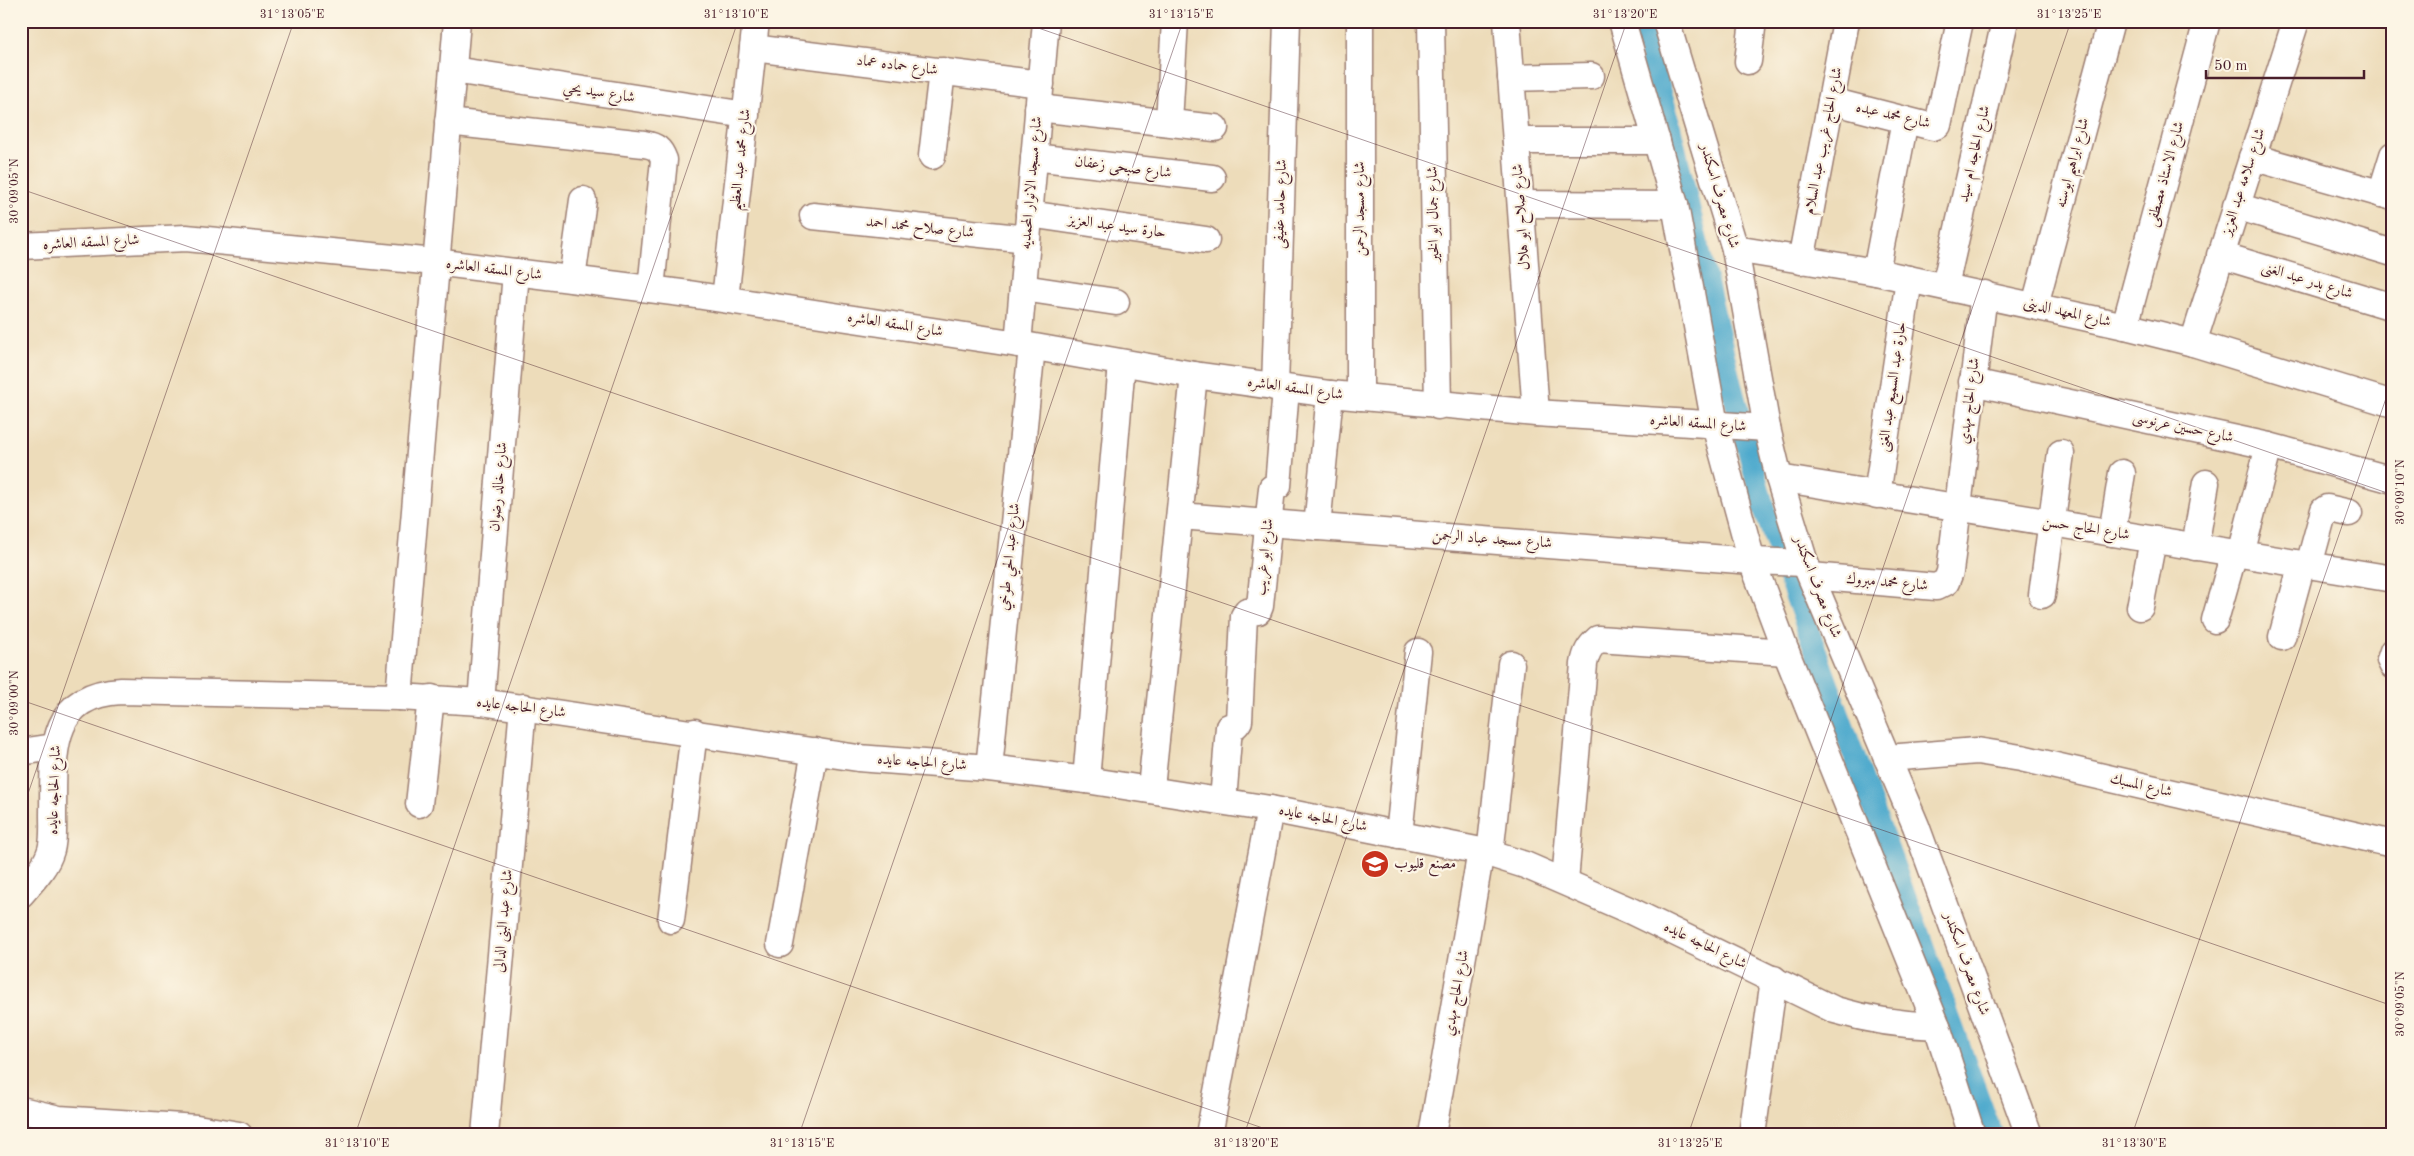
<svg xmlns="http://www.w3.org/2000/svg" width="2414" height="1156" viewBox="0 0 2414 1156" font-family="'Old Standard TT',Amiri,serif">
<rect width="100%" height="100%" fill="#fcf5e5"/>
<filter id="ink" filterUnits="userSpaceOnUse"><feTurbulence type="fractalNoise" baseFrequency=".02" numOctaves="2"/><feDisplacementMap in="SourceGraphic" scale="10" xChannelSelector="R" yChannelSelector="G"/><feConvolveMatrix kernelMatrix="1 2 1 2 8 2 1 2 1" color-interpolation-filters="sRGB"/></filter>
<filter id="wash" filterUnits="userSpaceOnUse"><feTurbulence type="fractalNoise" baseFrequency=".0096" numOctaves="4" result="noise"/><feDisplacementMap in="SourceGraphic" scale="20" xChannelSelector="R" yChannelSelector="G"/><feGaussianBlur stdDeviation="1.12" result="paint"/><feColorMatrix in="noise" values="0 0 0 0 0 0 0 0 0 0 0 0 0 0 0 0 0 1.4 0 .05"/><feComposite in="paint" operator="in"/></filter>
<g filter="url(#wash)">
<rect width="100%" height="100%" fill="#eddcba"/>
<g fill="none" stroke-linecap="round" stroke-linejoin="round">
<path stroke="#50aacd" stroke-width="22" d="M 1641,21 L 1667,114 L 1731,385 L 1764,509 L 1992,1135"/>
</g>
</g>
<g filter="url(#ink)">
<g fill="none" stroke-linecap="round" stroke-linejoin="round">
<defs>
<g id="minor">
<path d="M 1431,21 L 1438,406"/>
<path d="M 1507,21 L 1536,413"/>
<path d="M 1622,21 L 1675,205 L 1715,425 L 1752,561 L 1786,652 L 1937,1026 L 1972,1135"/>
<path d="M 1666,21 L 1735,249 L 1767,428 L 1779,478 L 1805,563 L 1916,826 L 2029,1135"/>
<path d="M 753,48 L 1041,84"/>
<path d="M 1748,61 L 1753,21"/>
<path d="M 453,70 L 746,115"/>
<path d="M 1511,78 L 1591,76"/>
<path d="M 1831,101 L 1933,127 L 1938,125 L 1960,21"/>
<path d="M 1038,108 L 1215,128"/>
<path d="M 448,122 L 644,144 C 656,146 660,149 664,160 L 651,289"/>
<path d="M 1169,122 L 1175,21"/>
<path d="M 1516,141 L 1657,141"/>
<path d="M 932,156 L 942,71"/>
<path d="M 1034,157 L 1212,178"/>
<path d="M 2252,157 L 2393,197"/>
<path d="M 2381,194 L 2393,155"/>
<path d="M 1521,204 L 1675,205"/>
<path d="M 2236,206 L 2393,253"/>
<path d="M 1029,214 L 1206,240"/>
<path d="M 813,216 L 1027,239"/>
<path d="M 21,246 L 186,238 L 435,262 L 689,294 L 1018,344 L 1194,375 L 1330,394 L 1536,413 L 1767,428"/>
<path d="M 1735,249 L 1876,272 L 2125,326 L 2193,343 L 2393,404"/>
<path d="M 2220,255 L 2393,307"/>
<path d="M 1801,261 L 1846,21"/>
<path d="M 1876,272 L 1905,120"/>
<path d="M 572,279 L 583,200"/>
<path d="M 1945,286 L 2005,21"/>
<path d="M 1023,288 L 1116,302"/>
<path d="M 725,299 L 756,21"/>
<path d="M 2035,305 L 2111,21"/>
<path d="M 2125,326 L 2207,21"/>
<path d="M 2193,343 L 2296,21"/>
<path d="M 1018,344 L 1046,21"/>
<path d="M 1972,382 L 2269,446 L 2393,480"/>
<path d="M 1275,387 L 1287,21"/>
<path d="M 1360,397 L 1360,21"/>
<path d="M 1779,478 L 2393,579"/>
<path d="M 1877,495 L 1909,279"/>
<path d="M 1180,516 L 1752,561 L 1805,563"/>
<path d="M 1317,527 L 1330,394"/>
<path d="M 2112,533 L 2122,473"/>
<path d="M 2195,547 L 2206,483"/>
<path d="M 2241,554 L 2269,446"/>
<path d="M 2309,565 L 2324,510 L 2327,508 L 2349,513"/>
<path d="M 1811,576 L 1936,587 L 1946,582 L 1950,572 L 1984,294"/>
<path d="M 2042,595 L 2061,453"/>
<path d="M 2140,607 L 2153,540"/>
<path d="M 2215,620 L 2234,553"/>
<path d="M 2282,637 L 2302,564"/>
<path d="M 2393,651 L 2390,660 L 2393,666"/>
<path d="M 399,697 L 457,21"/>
<path d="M 481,702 L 516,272"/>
<path d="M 21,752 L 54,747"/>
<path d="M 1887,758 L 1977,751 L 2021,758 L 2393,844"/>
<path d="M 989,768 L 1032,347"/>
<path d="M 1086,780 L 1122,363"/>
<path d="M 1151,788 L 1194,375"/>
<path d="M 1223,801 L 1229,727 L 1236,725 L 1239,721 L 1244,616 L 1247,612 L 1258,611 L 1260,606 L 1272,488 L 1278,486 L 1286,389"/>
<path d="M 419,804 L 431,698"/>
<path d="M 1399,835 L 1418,652"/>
<path d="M 1490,854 L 1511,664"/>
<path d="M 1565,881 L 1584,664 C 1586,653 1589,647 1598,639 L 1786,652"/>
<path d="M 21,894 C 33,880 46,867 51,850 C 54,839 53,827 53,815 C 54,759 45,695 121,691 L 399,697 L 481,702 L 858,758 L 989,768 L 1086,780 L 1270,809 L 1481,851 L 1525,865 L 1631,911 L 1835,1010 C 1869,1020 1901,1025 1937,1026"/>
<path d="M 671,920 L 694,732"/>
<path d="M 780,944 L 815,751"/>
<path d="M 21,1110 L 59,1119 L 197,1128 L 239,1135"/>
<path d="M 485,1135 L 523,707"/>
<path d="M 1209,1135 L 1270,809"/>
<path d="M 1432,1135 L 1481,851"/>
<path d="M 1752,1135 L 1774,979"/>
</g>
</defs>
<use href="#minor" stroke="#9c7e72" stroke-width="29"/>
<use href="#minor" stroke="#fff" stroke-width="26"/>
</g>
</g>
<path fill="none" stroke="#4a1f2b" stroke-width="1" stroke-opacity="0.45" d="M 1018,21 L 2393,495M 21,189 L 2393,1006M 21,700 L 1283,1135M 21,814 L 294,21M 355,1135 L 738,21M 799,1135 L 1183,21M 1244,1135 L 1627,21M 1688,1135 L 2071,21M 2132,1135 L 2393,378"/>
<defs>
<symbol id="university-disc" viewBox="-11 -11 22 22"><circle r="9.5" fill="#c8321e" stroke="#fcf5e5"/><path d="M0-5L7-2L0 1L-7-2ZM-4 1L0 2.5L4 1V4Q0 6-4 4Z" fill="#fff"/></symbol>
</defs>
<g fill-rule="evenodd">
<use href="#university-disc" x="1359" y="848" width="32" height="32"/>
</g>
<g text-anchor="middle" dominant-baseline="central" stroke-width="4.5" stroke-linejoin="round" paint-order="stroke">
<g font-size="15" fill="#4a1f2b" stroke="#fcf5e5">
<text transform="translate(897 66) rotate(7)">شارع حماده عماد</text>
<text transform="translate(599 93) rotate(9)">شارع سيد يحي</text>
<text transform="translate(1893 116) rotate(13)">شارع محمد عبده</text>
<text transform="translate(1824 141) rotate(-79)">شارع الحاج غريب عبد السلام</text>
<text transform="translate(1975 154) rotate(-77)">شارع الحاجه ام سيد</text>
<text transform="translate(741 160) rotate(-84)">شارع محمد عبد العظيم</text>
<text transform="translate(2073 163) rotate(-75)">شارع ابراهيم ابوسنه</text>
<text transform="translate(1123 168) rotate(7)">شارع صبحى زعفان</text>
<text transform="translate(2166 174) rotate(-75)">شارع الاستاذ مصطفى</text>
<text transform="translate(2244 182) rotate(-72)">شارع سلامه عبد العزيز</text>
<text transform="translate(1032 183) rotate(-85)">شارع مسجد الانوار المحمديه</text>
<text transform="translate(1719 196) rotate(74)">شارع مصرف اسكندر</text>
<text transform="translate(1281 204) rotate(-88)">شارع حامد عفيفى</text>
<text transform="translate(1360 209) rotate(-90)">شارع مسجد الرحمن</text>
<text transform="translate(1434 214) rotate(-91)">شارع جمال ابو الخير</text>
<text transform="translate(1522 217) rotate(-94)">شارع صلاح ابو هلال</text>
<text transform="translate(1117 227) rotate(8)">حارة سيد عبد العزيز</text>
<text transform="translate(920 228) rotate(6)">شارع صلاح محمد احمد</text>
<text transform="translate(91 243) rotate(-3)">شارع المسقه العاشره</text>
<text transform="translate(494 270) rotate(7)">شارع المسقه العاشره</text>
<text transform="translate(2307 281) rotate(17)">شارع بدر عبد الغنى</text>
<text transform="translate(2067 313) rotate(13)">شارع المعهد الدينى</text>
<text transform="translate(895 325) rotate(9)">شارع المسقه العاشره</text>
<text transform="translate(1893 387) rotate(-82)">حارة عبد السميع عبد الغنى</text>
<text transform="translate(1295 389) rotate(8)">شارع المسقه العاشره</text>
<text transform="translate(1970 401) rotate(-83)">شارع الحاج مهدي</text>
<text transform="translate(1698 424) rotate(4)">شارع المسقه العاشره</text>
<text transform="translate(2183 428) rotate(12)">شارع حسين عرنوسى</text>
<text transform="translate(499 487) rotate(-85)">شارع خالد رضوان</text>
<text transform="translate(2086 529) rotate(9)">شارع الحاج حسن</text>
<text transform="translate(1492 540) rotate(4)">شارع مسجد عباد الرحمن</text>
<text transform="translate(1010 557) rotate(-84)">شارع عبد الحي طوخي</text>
<text transform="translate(1265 557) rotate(-84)">شارع ابو غريب</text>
<text transform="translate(1887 583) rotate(5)">شارع محمد مبروك</text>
<text transform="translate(1817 587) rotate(69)">شارع مصرف اسكندر</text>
<text transform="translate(521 708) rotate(7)">شارع الحاجه عايده</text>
<text transform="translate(922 763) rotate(4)">شارع الحاجه عايده</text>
<text transform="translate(2141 786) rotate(13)">شارع المسبك</text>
<text transform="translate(55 790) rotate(-88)">شارع الحاجه عايده</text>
<text transform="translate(1323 819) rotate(11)">شارع الحاجه عايده</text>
<text transform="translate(504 921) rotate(-85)">شارع عبد البنى الدالى</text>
<text transform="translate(1705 946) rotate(26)">شارع الحاجه عايده</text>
<text transform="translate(1966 964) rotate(70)">شارع مصرف اسكندر</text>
<text transform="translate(1457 993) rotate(-80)">شارع الحاج مهدي</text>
</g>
<g font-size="15" fill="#4a1f2b" stroke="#fcf5e5" text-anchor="start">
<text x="1394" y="864">مصنع قليوب</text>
</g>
</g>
<rect width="2414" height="1156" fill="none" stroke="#fcf5e5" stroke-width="55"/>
<path d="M2206 70v8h158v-8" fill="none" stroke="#4a1f2b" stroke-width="2.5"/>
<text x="2214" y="70" font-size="15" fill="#4a1f2b" stroke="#fcf5e5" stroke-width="4" paint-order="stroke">50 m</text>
<rect x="28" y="28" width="2358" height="1100" fill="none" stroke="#4a1f2b" stroke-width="2"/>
<g font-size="12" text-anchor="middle" fill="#4a1f2b">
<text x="292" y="18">31°13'05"E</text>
<text x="736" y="18">31°13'10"E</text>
<text x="1181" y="18">31°13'15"E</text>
<text x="1625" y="18">31°13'20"E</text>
<text x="2069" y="18">31°13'25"E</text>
<text transform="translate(14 191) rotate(-90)" y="4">30°09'05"N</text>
<text transform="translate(2400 492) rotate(-90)" y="4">30°09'10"N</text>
<text transform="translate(14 703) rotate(-90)" y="4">30°09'00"N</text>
<text transform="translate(2400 1004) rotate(-90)" y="4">30°09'05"N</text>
<text x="357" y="1147">31°13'10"E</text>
<text x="802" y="1147">31°13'15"E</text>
<text x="1246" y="1147">31°13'20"E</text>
<text x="1690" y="1147">31°13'25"E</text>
<text x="2134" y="1147">31°13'30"E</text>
</g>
</svg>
